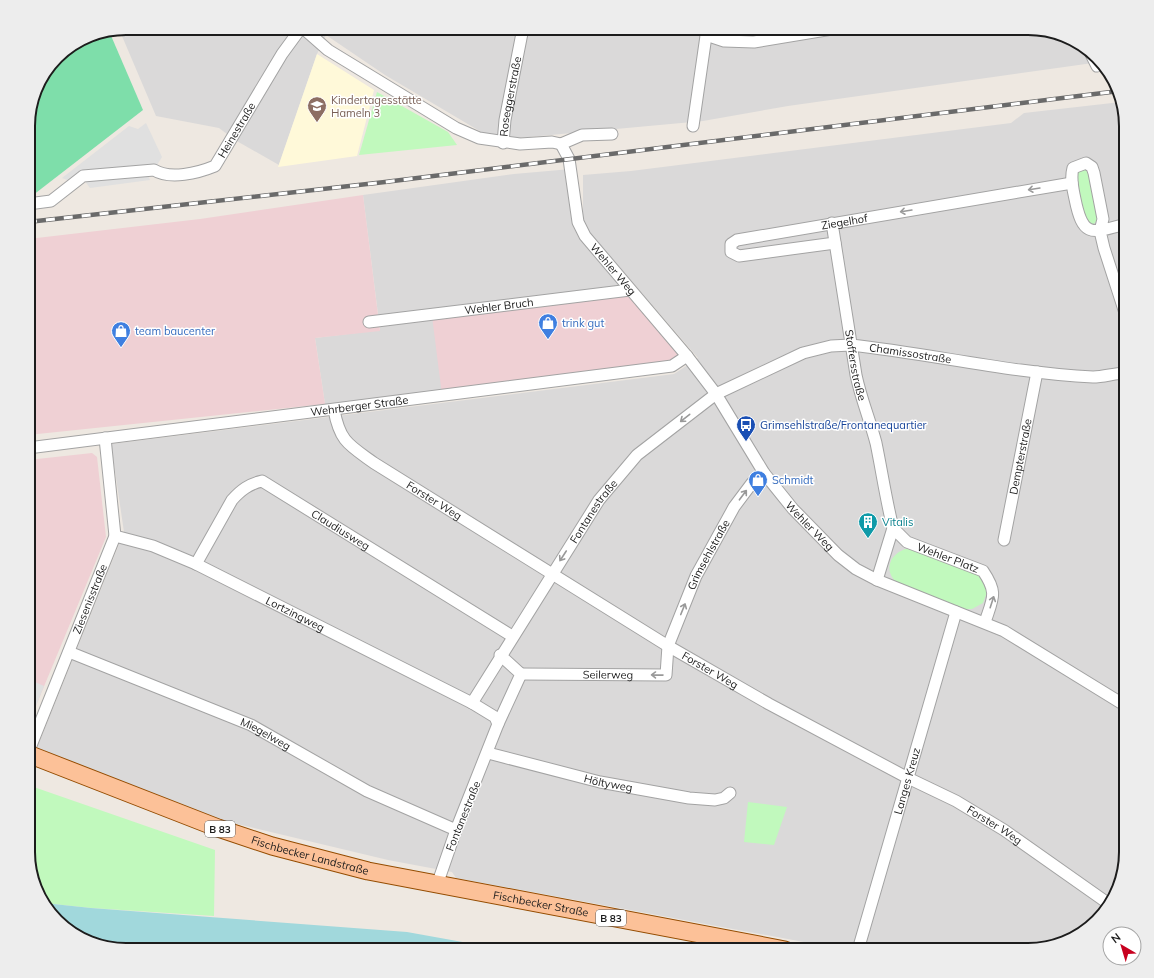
<svg xmlns="http://www.w3.org/2000/svg" width="1154" height="978" viewBox="0 0 1154 978" font-family="Mulish,sans-serif">
<rect width="100%" height="100%" fill="#eee8e1"/>
<g fill="#dad9d9">
<path d="M 126,28 L 1028,28 L 1065,35 L 1093,52 L 1100,62 L 788,106 L 703,121 L 518,138 L 483,133 L 385,75 L 326,35 L 317,54 L 279,165 L 235,140 L 219,128 L 156,116 L 119,29 Z"/>
<path d="M 1121,102 L 1126,126 L 1126,852 L 1119,889 L 1102,917 L 1066,942 L 1028,950 L 847,950 L 456,878 L 452,872 L 388,860 L 221,820 L 37,748 L 124,532 L 111,444 L 674,374 L 698,358 L 590,233 L 583,221 L 583,175 L 631,171 L 1011,123 L 1024,113 Z"/>
<path d="M 571,169 L 578,223 L 630,290 L 442,395 L 334,410 L 325,404 L 315,338 L 380,330 L 363,195 L 514,174 Z"/>
</g>
<g fill="#efd0d4">
<path d="M 363,195 L 380,331 L 315,338 L 325,404 L 28,435 L 28,239 L 200,219 Z"/>
<path d="M 630,290 L 687,356 L 672,366 L 442,395 L 432,316 Z"/>
<path d="M 92,453 L 97,457 L 106,537 L 28,725 L 28,460 Z"/>
</g>
<path fill="#fff9d9" d="M 317,54 L 374,90 L 357,156 L 278,167 Z"/>
<g fill="#c1f9bd">
<path d="M 377,92 L 448,132 L 457,145 L 359,155 Z"/>
<path d="M 1083,168 L 1090,173 L 1099,218 L 1093,225 L 1085,222 L 1075,172 Z"/>
<path d="M 905,549 L 913,549 L 980,575 L 988,589 L 983,603 L 972,609 L 965,609 L 899,585 C 884,573 887,556 905,549 Z"/>
<path d="M 28,785 L 215,850 L 214,916 L 91,908 L 44,903 C 22,874 28,821 28,785 Z"/>
<path d="M 748,802 L 787,807 L 774,845 L 744,842 Z"/>
</g>
<path fill="#7edeaa" d="M 109,31 L 143,110 L 28,199 L 28,119 L 38,83 L 61,52 L 89,35 Z"/>
<g fill="#e0e0e0">
<path d="M 146,123 L 162,157 L 157,165 L 147,173 L 150,180 L 90,188 L 84,180 L 78,184 L 62,178 L 129,126 L 138,129 Z"/>
<path d="M 28,679 L 44,686 L 28,726 Z"/>
</g>
<path fill="#a1d8dc" d="M 44,903 L 91,908 L 407,932 L 507,950 L 126,950 L 89,943 L 61,926 Z"/>
<g fill="none" stroke-linecap="round" stroke-linejoin="round">
<defs>
<g id="minor">
<path d="M 303,28 L 328,50 L 456,128 L 479,138 L 520,144 L 552,142 L 561,144 L 582,135 L 612,134"/>
<path d="M 706,35 L 724,41 L 754,42 L 838,28"/>
<path d="M 1089,50 L 1097,66 L 1102,65"/>
<path d="M 693,126 L 707,29"/>
<path id="s1" d="M 503,143 L 505,120 L 523,28"/>
<path id="s2" d="M 561,144 L 569,159 L 578,222 L 585,236 L 687,356 L 716,394 L 764,473 L 793,509 L 838,555 L 856,569 L 877,580 L 1004,631 L 1126,706"/>
<path id="s3" d="M 28,204 L 51,201 L 83,176 L 154,170 C 170,180 198,173 215,166 L 282,54 L 301,28"/>
<path id="s4" d="M 832,223 L 856,375 C 861,399 870,420 876,443 C 882,472 886,500 893,528"/>
<path id="s5" d="M 835,243 L 739,256 L 731,252 L 731,244 L 737,240 L 1072,183"/>
<path d="M 1126,316 L 1104,248 L 1100,231 L 1103,219 L 1094,173 L 1092,167 L 1086,163 L 1073,168 C 1070,179 1073,189 1075,199 C 1083,239 1092,233 1126,224"/>
<path id="s6" d="M 369,322 L 630,290"/>
<path id="s7" d="M 334,410 C 340,442 349,445 374,463 L 668,646 L 769,704 L 908,778 L 956,801 L 1004,830 L 1109,904"/>
<path id="s8" d="M 28,448 L 672,366 L 687,356"/>
<path id="s9" d="M 115,536 L 153,546 L 196,564 L 472,703 L 495,717 L 498,724 L 456,830 L 437,885"/>
<path id="s10" d="M 1004,540 L 1037,372"/>
<path id="s11" d="M 196,564 L 232,500 C 241,490 249,484 262,481 L 512,636"/>
<path id="s12" d="M 877,580 L 893,528 L 907,542 L 983,571 C 998,593 993,598 985,622"/>
<path id="s13" d="M 69,652 L 251,725 L 367,791 L 456,830"/>
<path id="s14" d="M 521,674 L 666,675 L 668,646 L 696,576 L 734,507 L 752,483 L 764,473"/>
<path id="s15" d="M 472,703 L 599,500 L 637,455 L 716,394 L 803,353 L 831,346 L 851,345 C 932,354 1012,373 1093,377 C 1104,377 1115,373 1126,373"/>
<path d="M 498,724 L 521,674 L 500,655"/>
<path id="s16" d="M 28,753 L 115,536 L 105,438"/>
<path id="s17" d="M 488,753 L 600,782 L 689,798 L 715,800 L 724,798 L 730,793"/>
<path id="s18" d="M 858,950 L 956,612"/>
</g>
<g id="primary">
<path id="s19" d="M 28,754 L 218,828 L 272,846 L 368,871 L 785,950"/>
</g>
</defs>
<use href="#minor" stroke="#a3a3a3" stroke-width="13"/>
<use href="#primary" stroke="#944c00" stroke-width="19"/>
<use href="#minor" stroke="#fff" stroke-width="11"/>
<use href="#primary" stroke="#fcc198" stroke-width="17"/>
<defs>
<path id="rail" d="M 28,222 L 385,182 L 1119,91"/>
</defs>
<use href="#rail" stroke="#6a6a6a" stroke-width="4.5"/>
<use href="#rail" stroke="#fff" stroke-width="3" stroke-dasharray="9" stroke-linecap="butt"/>
</g>
<defs><path id="oneway-shaft" d="M-6 0H5M1.5-3L5.5 0L1.5 3" fill="none" stroke-width="1.6" stroke-linecap="round" stroke-linejoin="round"/></defs>
<g stroke="#999">
<use href="#oneway-shaft" transform="translate(1034 189) rotate(171)"/>
<use href="#oneway-shaft" transform="translate(906 211) rotate(171)"/>
<use href="#oneway-shaft" transform="translate(685 418) rotate(142)"/>
<use href="#oneway-shaft" transform="translate(743 495) rotate(-53)"/>
<use href="#oneway-shaft" transform="translate(563 556) rotate(123)"/>
<use href="#oneway-shaft" transform="translate(992 602) rotate(-72)"/>
<use href="#oneway-shaft" transform="translate(683 609) rotate(-68)"/>
<use href="#oneway-shaft" transform="translate(657 675) rotate(-179)"/>
</g>
<defs>
<symbol id="school-pin" viewBox="-11 -11 22 30"><path d="M0 17L-7.5 6A9.5 9.5 0 1 1 7.5 6Z" fill="#8d6e63" stroke="#fff"/><path d="M0-5L7-2L0 1L-7-2ZM-4 1L0 2.5L4 1V4Q0 6-4 4Z" fill="#fff"/></symbol>
<symbol id="shop-pin" viewBox="-11 -11 22 30"><path d="M0 17L-7.5 6A9.5 9.5 0 1 1 7.5 6Z" fill="#3f7fe0" stroke="#fff"/><path d="M-5-2.5h2.3a2.7 3.5 0 0 1 5.4 0H5L5.5 6h-11ZM-1.5-2.5h3a1.5 2.3 0 0 0-3 0Z" fill="#fff"/></symbol>
<symbol id="bus-pin" viewBox="-11 -11 22 30"><path d="M0 17L-7.5 6A9.5 9.5 0 1 1 7.5 6Z" fill="#1a4fb4" stroke="#fff"/><path d="M-5-6H5V4H4V6H2V4H-2V6H-4V4H-5ZM-3.5-4V0h7V-4ZM-3.5 1.2v1.5H-2V1.2ZM2 1.2v1.5H3.5V1.2Z" fill="#fff"/></symbol>
<symbol id="building-pin" viewBox="-11 -11 22 30"><path d="M0 17L-7.5 6A9.5 9.5 0 1 1 7.5 6Z" fill="#0f9aa8" stroke="#fff"/><path d="M-4-6H4V6H1V3H-1V6H-4ZM-2.5-4.3h1.7v1.8h-1.7ZM.8-4.3h1.7v1.8H.8ZM-2.5-1h1.7V.8h-1.7ZM.8-1h1.7V.8H.8Z" fill="#fff"/></symbol>
</defs>
<g fill-rule="evenodd">
<use href="#school-pin" x="306" y="95" width="22" height="30"/>
<use href="#shop-pin" x="537" y="312" width="22" height="30"/>
<use href="#shop-pin" x="110" y="320" width="22" height="30"/>
<use href="#bus-pin" x="735" y="414" width="22" height="30"/>
<use href="#shop-pin" x="747" y="469" width="22" height="30"/>
<use href="#building-pin" x="857" y="511" width="22" height="30"/>
</g>
<g text-anchor="middle" dominant-baseline="central" stroke-width="3" stroke-linejoin="round" paint-order="stroke">
<g fill="#fff" stroke="#606060" stroke-width="1">
<rect x="205" y="821" width="30" height="16" rx="3"/>
<rect x="596" y="910" width="30" height="16" rx="3"/>
</g>
<g font-size="10" font-weight="bold" fill="#1c1c1c">
<text x="220" y="829">B 83</text>
<text x="611" y="918">B 83</text>
</g>
<g font-size="11" fill="#1c1c1c" stroke="#fff">
<text stroke="none"><textPath href="#s1" startOffset="47">Roseggerstraße</textPath></text>
<text stroke="none"><textPath href="#s3" startOffset="240">Heinestraße</textPath></text>
<text stroke="none"><textPath href="#s5" startOffset="230">Ziegelhof</textPath></text>
<text stroke="none"><textPath href="#s2" startOffset="140">Wehler Weg</textPath></text>
<text stroke="none"><textPath href="#s6" startOffset="131">Wehler Bruch</textPath></text>
<text stroke="none"><textPath href="#s15" startOffset="603">Chamissostraße</textPath></text>
<text stroke="none"><textPath href="#s4" startOffset="144">Stoffersstraße</textPath></text>
<text stroke="none"><textPath href="#s8" startOffset="334">Wehrberger Straße</textPath></text>
<text stroke="none"><textPath href="#s10" startOffset="85">Dempterstraße</textPath></text>
<text stroke="none"><textPath href="#s7" startOffset="140">Forster Weg</textPath></text>
<text stroke="none"><textPath href="#s15" startOffset="227">Fontanestraße</textPath></text>
<text stroke="none"><textPath href="#s2" startOffset="464">Wehler Weg</textPath></text>
<text stroke="none"><textPath href="#s11" startOffset="202">Claudiusweg</textPath></text>
<text stroke="none"><textPath href="#s14" startOffset="274">Grimsehlstraße</textPath></text>
<text stroke="none"><textPath href="#s12" startOffset="118">Wehler Platz</textPath></text>
<text stroke="none"><textPath href="#s16" startOffset="166">Ziesenisstraße</textPath></text>
<text stroke="none"><textPath href="#s9" startOffset="197">Lortzingweg</textPath></text>
<text stroke="none"><textPath href="#s7" startOffset="464">Forster Weg</textPath></text>
<text stroke="none"><textPath href="#s14" startOffset="87">Seilerweg</textPath></text>
<text stroke="none"><textPath href="#s13" startOffset="213">Miegelweg</textPath></text>
<text stroke="none"><textPath href="#s18" startOffset="176">Langes Kreuz</textPath></text>
<text stroke="none"><textPath href="#s17" startOffset="124">Höltyweg</textPath></text>
<text transform="translate(463 816) rotate(-68)">Fontanestraße</text>
<text stroke="none"><textPath href="#s7" startOffset="788">Forster Weg</textPath></text>
<text stroke="none"><textPath href="#s19" startOffset="300">Fischbecker Landstraße</textPath></text>
<text stroke="none"><textPath href="#s19" startOffset="536">Fischbecker Straße</textPath></text>
</g>
<g font-size="11" fill="#785e54" stroke="#fff" text-anchor="start">
<text x="331" y="100">Kindertagesstätte<tspan x="331" dy="13">Hameln 3</tspan></text>
</g>
<g font-size="11" fill="#366cbe" stroke="#fff" text-anchor="start">
<text x="562" y="323">trink gut</text>
<text x="135" y="331">team baucenter</text>
<text x="772" y="480">Schmidt</text>
</g>
<g font-size="11" fill="#164399" stroke="#fff" text-anchor="start">
<text x="760" y="425">Grimsehlstraße/Frontanequartier</text>
</g>
<g font-size="11" fill="#0d838f" stroke="#fff" text-anchor="start">
<text x="882" y="522">Vitalis</text>
</g>
</g>
<path d="M0 0H1154V978H0ZM126 35H1028A91 91 0 0 1 1119 126V852A91 91 0 0 1 1028 943H126A91 91 0 0 1 35 852V126A91 91 0 0 1 126 35Z" fill="#ededed" fill-rule="evenodd"/>
<path fill="none" stroke="#1c1c1c" stroke-width="2" d="M126 35H1028A91 91 0 0 1 1119 126V852A91 91 0 0 1 1028 943H126A91 91 0 0 1 35 852V126A91 91 0 0 1 126 35Z"/>
<g transform="translate(1122 946) rotate(322)"><circle r="19" fill="#ffffff" stroke="#a4a4a4"/>
<path d="M0-3L7 15L0 10L-7 15Z" fill="#c8001f"/>
<text y="-6" font-size="11" font-weight="bold" text-anchor="middle" fill="#1c1c1c">N</text>
</g>
</svg>
